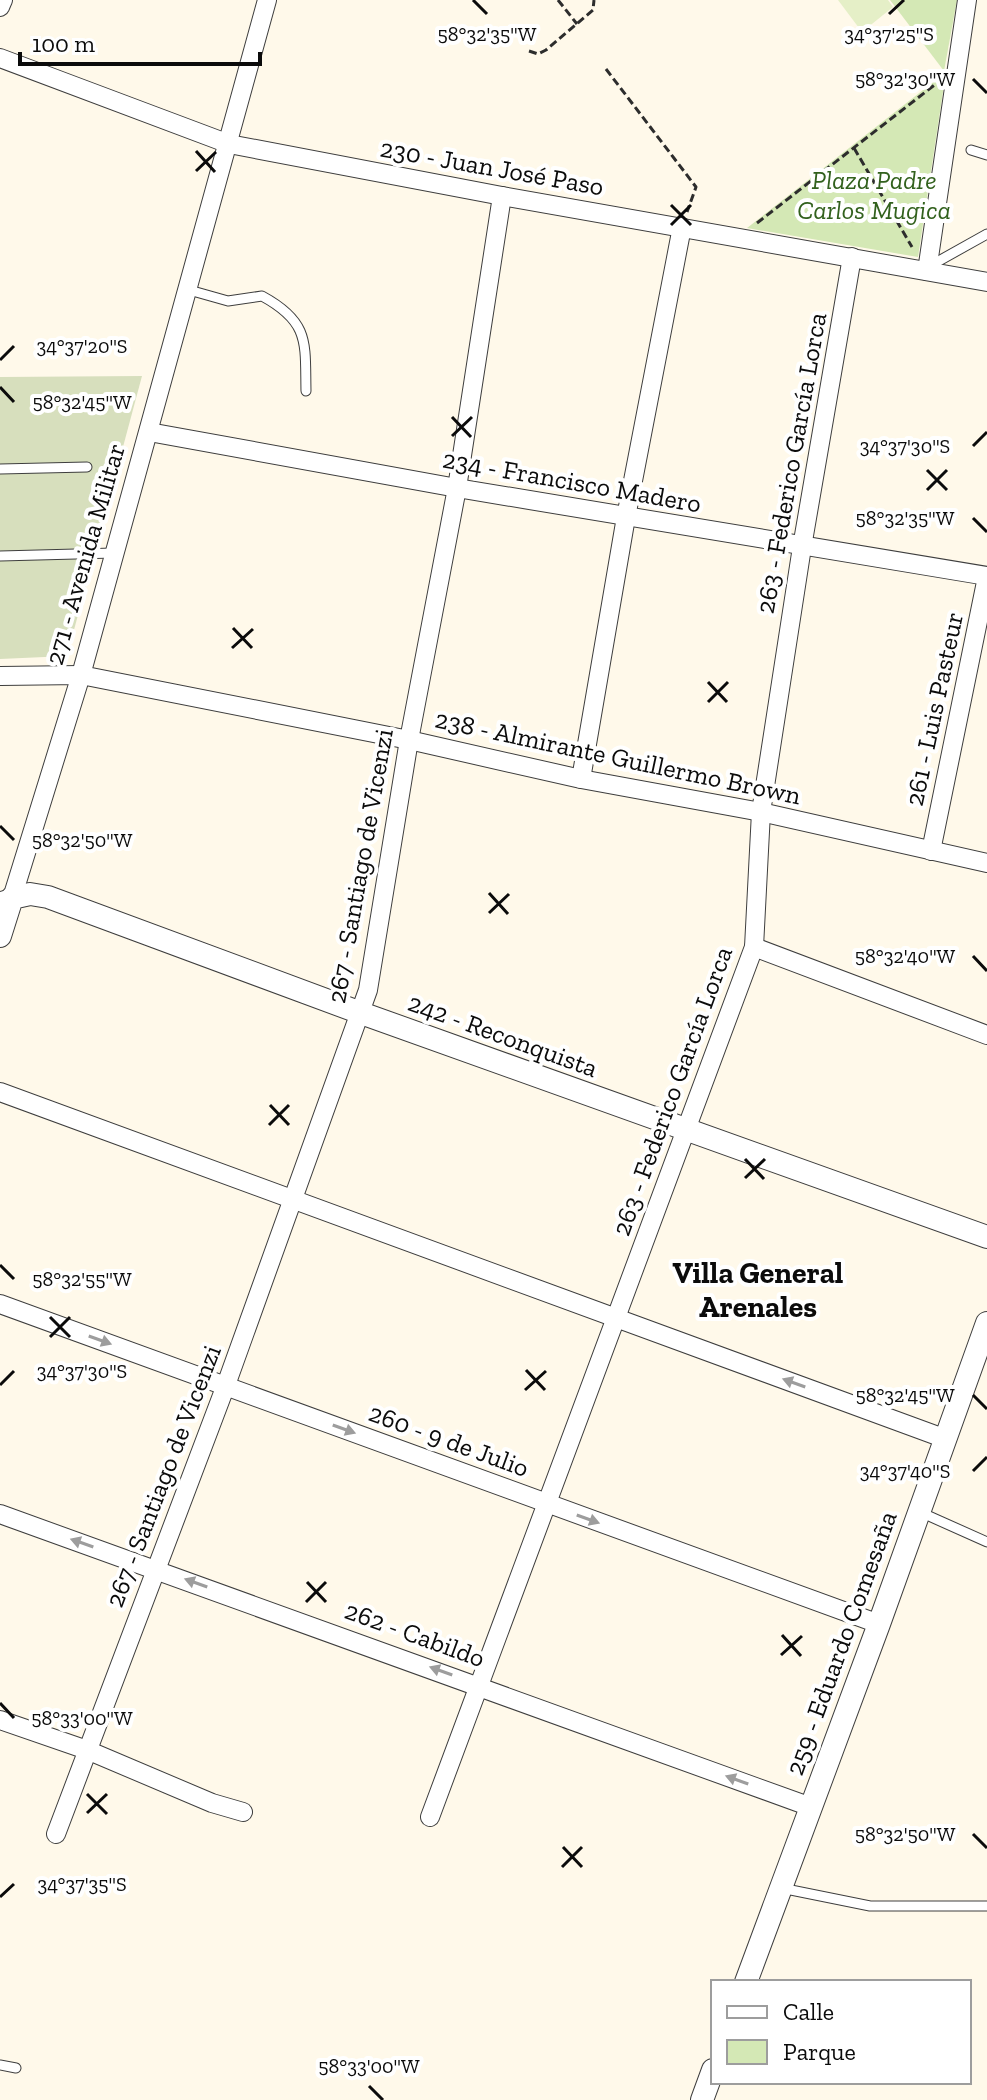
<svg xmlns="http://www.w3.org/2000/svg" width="987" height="2100" viewBox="0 0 987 2100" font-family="'Zilla Slab',serif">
<rect width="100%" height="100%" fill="#fff9ea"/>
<g fill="#d4e8b5">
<path d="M 890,0 L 957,0 L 944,71 Z"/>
<path d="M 946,72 L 918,257 L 747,228 Z"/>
</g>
<path fill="#d7dfbd" d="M 142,376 L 67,656 L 0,659 L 0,377 Z"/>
<path fill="#e5efc7" d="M 838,0 L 888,0 L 893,7 L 862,32 Z"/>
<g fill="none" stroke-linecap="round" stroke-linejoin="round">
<defs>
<g id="service">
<path d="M 971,150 L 987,155"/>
<path d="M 928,267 L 987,234"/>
<path d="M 189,290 L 228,301 L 262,296 C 310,322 305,343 306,391"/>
<path d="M 0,469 L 87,467"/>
<path d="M 0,556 L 114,553"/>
<path d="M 920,1512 L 987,1542"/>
<path d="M 781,1888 L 870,1906 L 987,1906"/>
<path d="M 0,2065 L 16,2068"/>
</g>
<g id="minor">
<path d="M 0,7 L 3,0"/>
<path d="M 0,58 L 229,144 L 502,196 L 987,282"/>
<path d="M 927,271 L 967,0"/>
<path d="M 149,432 L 457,488 L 987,576"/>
<path d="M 0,676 L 81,675 L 409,740 L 581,779 L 761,812 L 987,863"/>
<path d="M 581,779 L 626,517 L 682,227"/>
<path d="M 931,851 L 987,577"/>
<path d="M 1,901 L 12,898 L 81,675 L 267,0"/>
<path d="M 754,947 L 987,1035"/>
<path d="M 0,1092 L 946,1439"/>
<path d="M 0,1304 L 879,1624"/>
<path d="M 0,1514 L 811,1807"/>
<path d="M 0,1720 L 87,1750 L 212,1803 L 243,1812"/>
<path d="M 430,1817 L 754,947 L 761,812 L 802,547 L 852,257"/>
<path d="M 56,1834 L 226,1385 L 368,990 L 409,740 L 457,488 L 502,196"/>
</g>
<g id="tertiary">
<path d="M 0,936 L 12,898 L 30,894 L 48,897 L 361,1013 L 987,1237"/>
<path d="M 746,1982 L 879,1624 L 987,1323"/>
<path d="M 702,2100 L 713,2070"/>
</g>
</defs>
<use href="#service" stroke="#3e3e3e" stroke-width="11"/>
<use href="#minor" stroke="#3e3e3e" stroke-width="20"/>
<use href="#tertiary" stroke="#3e3e3e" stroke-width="24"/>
<g stroke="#2d2d2d" stroke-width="3" stroke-dasharray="8 4" stroke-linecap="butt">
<path d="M 558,0 L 577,24"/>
<path d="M 529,51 L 538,54 L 546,50 L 593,10 L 594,0"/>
<path d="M 606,69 L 696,187 L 687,212"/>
<path d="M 854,148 L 912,247"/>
<path d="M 757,223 L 937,83"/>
</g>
<use href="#service" stroke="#fff" stroke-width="9"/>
<use href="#minor" stroke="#fff" stroke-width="18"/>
<use href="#tertiary" stroke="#fff" stroke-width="22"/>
</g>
<defs><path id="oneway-solid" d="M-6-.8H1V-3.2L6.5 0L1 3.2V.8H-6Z" transform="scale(2)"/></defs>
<g fill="#9d9d9d">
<use href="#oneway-solid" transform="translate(100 1340) rotate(20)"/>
<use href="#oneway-solid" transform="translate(794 1383) rotate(-160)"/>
<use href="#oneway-solid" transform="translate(344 1429) rotate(20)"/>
<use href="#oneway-solid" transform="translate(588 1519) rotate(20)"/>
<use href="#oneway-solid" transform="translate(82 1543) rotate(-161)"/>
<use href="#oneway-solid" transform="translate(196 1583) rotate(-160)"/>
<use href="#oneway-solid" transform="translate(441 1671) rotate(-160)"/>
<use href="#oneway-solid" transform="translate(737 1780) rotate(-160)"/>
</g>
<path fill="none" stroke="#0b0b0b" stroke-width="3" d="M 473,0 L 487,14M 889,14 L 904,0M 973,79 L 987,93M 196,151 L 215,172M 196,171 L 216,152M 671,205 L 691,225M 671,225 L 691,205M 0,360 L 14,346M 0,387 L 14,402M 452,417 L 471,437M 452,436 L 472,417M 973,446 L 987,432M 927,470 L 947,490M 927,490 L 947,470M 973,518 L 987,532M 233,628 L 252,648M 232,648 L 253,629M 708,682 L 727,702M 708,702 L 728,682M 0,826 L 14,840M 489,893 L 508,914M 489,913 L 509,894M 973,956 L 987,971M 270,1105 L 289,1125M 269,1125 L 289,1105M 745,1159 L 764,1179M 745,1178 L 765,1159M 0,1265 L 14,1279M 50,1317 L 70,1337M 50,1337 L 70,1317M 526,1370 L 545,1390M 0,1385 L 14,1371M 525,1390 L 546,1371M 973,1395 L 987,1409M 973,1471 L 987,1457M 307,1582 L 326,1602M 306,1602 L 326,1582M 782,1635 L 801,1656M 781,1655 L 802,1636M 0,1703 L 14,1718M 87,1794 L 107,1814M 87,1813 L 107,1794M 973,1834 L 987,1848M 563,1847 L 582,1867M 562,1867 L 582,1847M 0,1897 L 14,1884M 369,2086 L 383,2100"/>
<g text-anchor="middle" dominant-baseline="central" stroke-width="8" stroke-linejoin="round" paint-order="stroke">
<g font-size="26" fill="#0b0b0b" stroke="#fff">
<text transform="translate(492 167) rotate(10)">230 - Juan José Paso</text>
<text transform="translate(791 463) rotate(-80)">263 - Federico García Lorca</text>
<text transform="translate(572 481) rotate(10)">234 - Francisco Madero</text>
<text transform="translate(85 554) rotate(-74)">271 - Avenida Militar</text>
<text transform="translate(934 709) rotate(-78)">261 - Luis Pasteur</text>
<text transform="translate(618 757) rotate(12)">238 - Almirante Guillermo Brown</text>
<text transform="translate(360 866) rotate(-80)">267 - Santiago de Vicenzi</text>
<text transform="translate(503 1035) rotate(20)">242 - Reconquista</text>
<text transform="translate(672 1091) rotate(-70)">263 - Federico García Lorca</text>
<text transform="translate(449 1440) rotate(20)">260 - 9 de Julio</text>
<text transform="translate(163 1476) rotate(-69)">267 - Santiago de Vicenzi</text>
<text transform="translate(415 1634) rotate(20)">262 - Cabildo</text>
<text transform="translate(841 1643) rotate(-70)">259 - Eduardo Comesaña</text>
</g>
<g font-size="26" font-style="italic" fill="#32611d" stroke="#fff">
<text x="874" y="180">Plaza Padre<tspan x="874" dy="30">Carlos Mugica</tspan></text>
</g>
<g font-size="30" font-weight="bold" fill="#0b0b0b" stroke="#fff">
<text x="758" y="1273">Villa General<tspan x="758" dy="34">Arenales</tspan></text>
</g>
</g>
<g font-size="20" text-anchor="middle" fill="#0b0b0b" stroke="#fff" stroke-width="8" stroke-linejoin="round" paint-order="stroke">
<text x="889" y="41">34°37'25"S</text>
<text x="487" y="41">58°32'35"W</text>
<text x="905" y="86">58°32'30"W</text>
<text x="82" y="353">34°37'20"S</text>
<text x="82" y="409">58°32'45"W</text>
<text x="905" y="453">34°37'30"S</text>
<text x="905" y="525">58°32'35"W</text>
<text x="82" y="847">58°32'50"W</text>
<text x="905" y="963">58°32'40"W</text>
<text x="82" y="1286">58°32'55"W</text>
<text x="82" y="1378">34°37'30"S</text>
<text x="905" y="1402">58°32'45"W</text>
<text x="905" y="1478">34°37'40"S</text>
<text x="82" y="1725">58°33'00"W</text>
<text x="905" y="1841">58°32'50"W</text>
<text x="82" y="1891">34°37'35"S</text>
<text x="369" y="2073">58°33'00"W</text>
</g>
<rect x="711" y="1980" width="260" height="104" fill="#ffffff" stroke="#9d9d9d" stroke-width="2"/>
<rect x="727" y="2006" width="40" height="12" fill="#ffffff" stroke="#9d9d9d" stroke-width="2"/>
<text x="783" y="2020" font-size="24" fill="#0b0b0b">Calle</text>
<rect x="727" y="2040" width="40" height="24" fill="#d4e8b5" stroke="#9d9d9d" stroke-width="2"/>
<text x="783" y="2060" font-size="24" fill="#0b0b0b">Parque</text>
<path d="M20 52v12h240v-12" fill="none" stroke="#0b0b0b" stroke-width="4"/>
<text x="32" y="52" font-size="24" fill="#0b0b0b" stroke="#ffffff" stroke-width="6" paint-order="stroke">100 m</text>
</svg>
